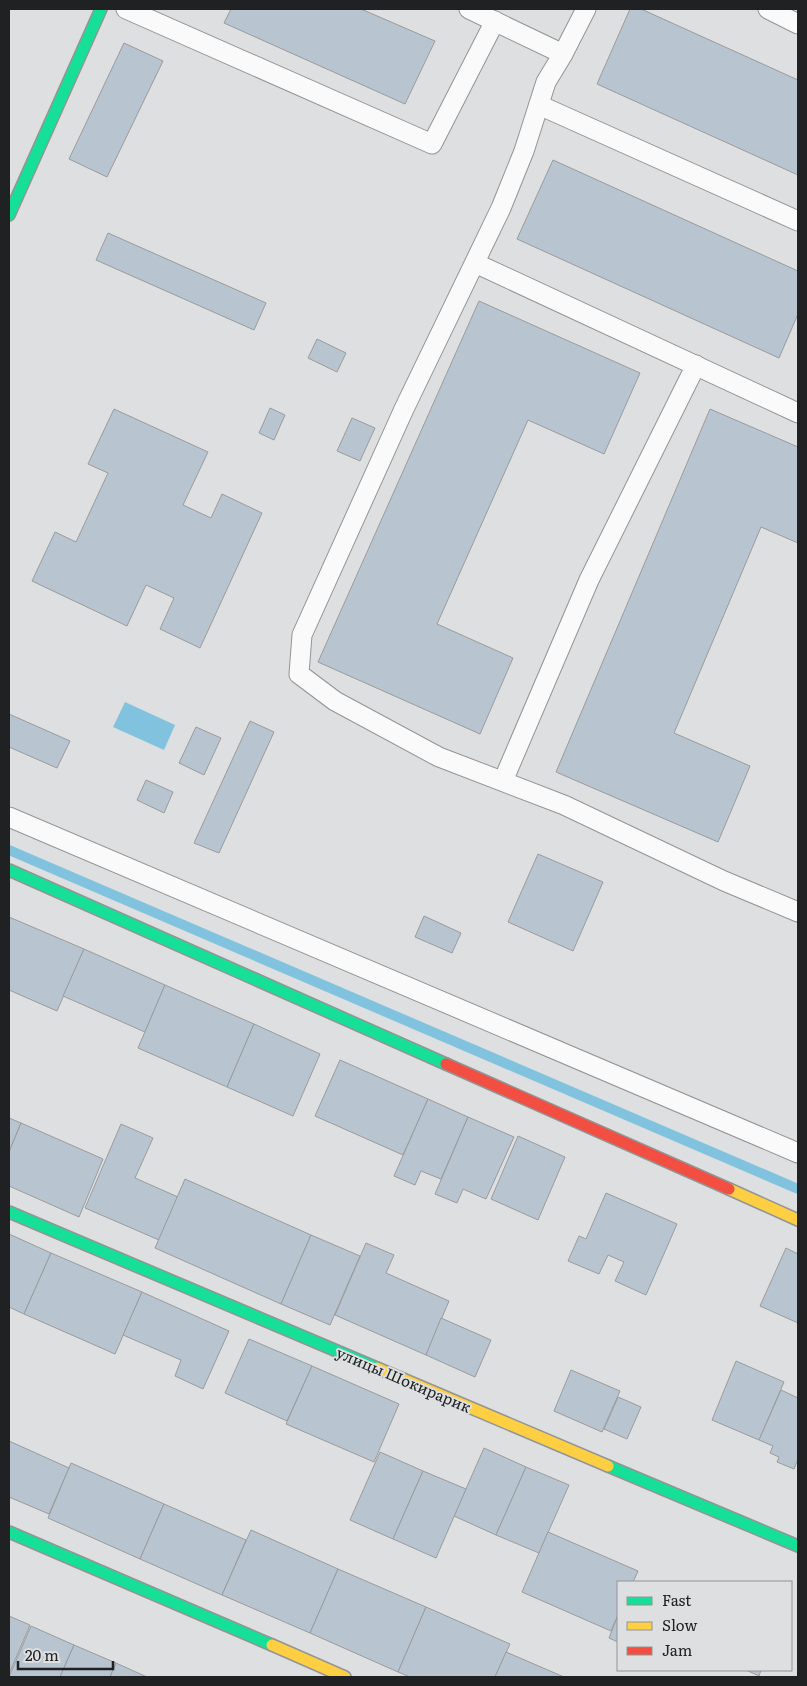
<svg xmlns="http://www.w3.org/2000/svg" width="807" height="1686" viewBox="0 0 807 1686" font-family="Literata,serif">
<rect width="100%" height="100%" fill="#dedfe0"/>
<path fill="#81c3de" d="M 125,702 L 175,725 L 164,750 L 113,727 Z"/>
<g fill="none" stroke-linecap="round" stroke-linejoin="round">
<path stroke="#81c3de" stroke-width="10" d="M 9,850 L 798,1189"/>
</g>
<g fill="#b8c5d0" stroke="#9a9b9c">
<path d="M 231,9 L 361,9 L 435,41 L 405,104 L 224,23 Z"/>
<path d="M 630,9 L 641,9 L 798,80 L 798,175 L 597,84 Z"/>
<path d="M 124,43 L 163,61 L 107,177 L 69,159 Z"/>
<path d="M 553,160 L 798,271 L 798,314 L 779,358 L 517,239 Z"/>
<path d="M 108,233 L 266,303 L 254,330 L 96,260 Z"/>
<path d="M 479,301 L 640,373 L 604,454 L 528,420 L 437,624 L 513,658 L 480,734 L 318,662 Z"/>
<path d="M 317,339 L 346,353 L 337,372 L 308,358 Z"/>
<path d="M 270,408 L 285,415 L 274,440 L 259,433 Z"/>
<path d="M 114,409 L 208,452 L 183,505 L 211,518 L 222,494 L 262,513 L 200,648 L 160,629 L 174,598 L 146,585 L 127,626 L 32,581 L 55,532 L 76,542 L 108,473 L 88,464 Z"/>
<path d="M 710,409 L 798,447 L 798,543 L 761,527 L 674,733 L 750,766 L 718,842 L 556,772 Z"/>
<path d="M 352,418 L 375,428 L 360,461 L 337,451 Z"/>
<path d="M 9,714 L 70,741 L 57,768 L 9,747 Z"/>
<path d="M 250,721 L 274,732 L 219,853 L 194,843 Z"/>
<path d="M 196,727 L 221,738 L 204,775 L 179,763 Z"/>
<path d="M 146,780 L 173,792 L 164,813 L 137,800 Z"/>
<path d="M 538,854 L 603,882 L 573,951 L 508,922 Z"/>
<path d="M 424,916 L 461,933 L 452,953 L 415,937 Z"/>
<path d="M 9,917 L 84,949 L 57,1011 L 9,990 Z"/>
<path d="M 84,949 L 165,985 L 145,1032 L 63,996 Z"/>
<path d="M 165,985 L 254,1024 L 227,1087 L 138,1048 Z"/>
<path d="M 254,1024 L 320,1054 L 293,1116 L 227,1087 Z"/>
<path d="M 340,1060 L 428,1099 L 403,1155 L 315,1116 Z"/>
<path d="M 428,1099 L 468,1117 L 441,1179 L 421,1171 L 415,1185 L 394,1176 Z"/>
<path d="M 468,1117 L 514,1137 L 486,1199 L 463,1189 L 457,1203 L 435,1194 Z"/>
<path d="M 9,1118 L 21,1123 L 9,1152 Z"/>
<path d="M 21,1123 L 103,1159 L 79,1217 L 9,1186 L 9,1152 Z"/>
<path d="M 121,1124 L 153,1138 L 135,1178 L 178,1197 L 159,1240 L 85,1208 Z"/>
<path d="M 518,1136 L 565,1157 L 538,1220 L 491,1199 Z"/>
<path d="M 185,1179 L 311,1235 L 281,1304 L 155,1248 Z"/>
<path d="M 606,1193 L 677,1224 L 646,1295 L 615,1281 L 624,1262 L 608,1255 L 599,1274 L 568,1261 L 579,1236 L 586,1239 Z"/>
<path d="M 9,1234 L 51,1253 L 24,1314 L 9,1307 Z"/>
<path d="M 311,1235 L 360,1256 L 330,1325 L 281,1304 Z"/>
<path d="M 366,1243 L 394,1255 L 386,1273 L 449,1301 L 426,1355 L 335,1315 Z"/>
<path d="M 786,1248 L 798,1254 L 798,1323 L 760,1306 Z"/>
<path d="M 51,1253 L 142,1292 L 115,1354 L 24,1314 Z"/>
<path d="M 142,1292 L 229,1331 L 203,1389 L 175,1376 L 181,1360 L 123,1335 Z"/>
<path d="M 441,1318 L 491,1340 L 475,1377 L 426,1355 Z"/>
<path d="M 249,1339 L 312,1366 L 287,1421 L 225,1393 Z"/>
<path d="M 736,1361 L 784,1382 L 759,1440 L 712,1420 Z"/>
<path d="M 312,1366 L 399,1404 L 374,1462 L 286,1424 Z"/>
<path d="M 571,1370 L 620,1391 L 602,1432 L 554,1411 Z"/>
<path d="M 781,1390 L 798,1398 L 798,1459 L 794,1469 L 777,1462 L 779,1457 L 770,1453 L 773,1446 L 759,1440 Z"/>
<path d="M 618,1397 L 641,1407 L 627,1439 L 604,1429 Z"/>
<path d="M 9,1441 L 69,1468 L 49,1514 L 9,1497 Z"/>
<path d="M 484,1448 L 526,1467 L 496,1535 L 454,1516 Z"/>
<path d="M 380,1452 L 423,1471 L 393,1539 L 350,1520 Z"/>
<path d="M 71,1463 L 164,1504 L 140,1559 L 48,1518 Z"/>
<path d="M 526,1467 L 569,1485 L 539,1553 L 496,1535 Z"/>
<path d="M 423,1471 L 466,1489 L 436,1558 L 393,1539 Z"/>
<path d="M 164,1504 L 246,1540 L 222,1595 L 140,1559 Z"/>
<path d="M 251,1530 L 338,1569 L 310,1633 L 222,1595 Z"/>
<path d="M 548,1532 L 638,1571 L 633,1582 L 618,1582 L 618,1615 L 611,1631 L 522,1592 Z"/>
<path d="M 338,1569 L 426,1607 L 398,1672 L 310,1633 Z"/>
<path d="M 426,1607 L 510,1644 L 495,1677 L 410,1677 L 398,1672 Z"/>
<path d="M 618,1615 L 618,1642 L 609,1638 Z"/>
<path d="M 9,1616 L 30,1625 L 9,1674 Z"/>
<path d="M 31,1626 L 74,1645 L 60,1677 L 9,1677 Z"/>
<path d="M 74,1645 L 116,1663 L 110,1677 L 60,1677 Z"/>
<path d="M 506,1652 L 564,1677 L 495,1677 Z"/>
<path d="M 116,1663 L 147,1677 L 110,1677 Z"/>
<path d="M 746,1670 L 761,1670 L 759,1676 Z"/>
</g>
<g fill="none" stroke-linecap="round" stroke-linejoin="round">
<defs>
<g id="lane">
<path d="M 126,9 L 432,144 L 495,21"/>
<path d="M 469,9 L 563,54 L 546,82 L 524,151 L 501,208 L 404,409 L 302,635 L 299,674 L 335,701 L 439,757 L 564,805 L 724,881 L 798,912"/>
<path d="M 768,9 L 798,24"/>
<path d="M 563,54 L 586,9"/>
<path d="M 539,105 L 798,221"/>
<path d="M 475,263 L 798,413"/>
<path d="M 503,781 L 589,580 L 696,365"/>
<path d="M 9,817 L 798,1153"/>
</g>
<g id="fast">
<path d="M 9,215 L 101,9"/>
<path d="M 9,870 L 446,1064"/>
<path d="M 9,1212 L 377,1368"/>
<path d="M 608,1466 L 798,1546"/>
<path d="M 9,1532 L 272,1645"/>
</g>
<g id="slow">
<path d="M 729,1189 L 798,1220"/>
<path d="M 377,1368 L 608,1466"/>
<path d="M 272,1645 L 345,1677"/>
</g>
<path id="jam" d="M 446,1064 L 729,1189"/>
</defs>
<use href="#lane" stroke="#939495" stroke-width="21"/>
<use href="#fast" stroke="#939495" stroke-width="14"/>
<use href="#slow" stroke="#939495" stroke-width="14"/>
<use href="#jam" stroke="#939495" stroke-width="14"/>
<use href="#lane" stroke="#fafafa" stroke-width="19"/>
<use href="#fast" stroke="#16e098" stroke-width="11"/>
<use href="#slow" stroke="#ffcf43" stroke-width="11"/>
<use href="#jam" stroke="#f24e42" stroke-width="11"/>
</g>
<g text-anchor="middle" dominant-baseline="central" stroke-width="4" stroke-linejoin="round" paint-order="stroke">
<g font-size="15" fill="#202122" stroke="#dddfe1">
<text transform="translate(404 1379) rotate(23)">улицы Шокирарик</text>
</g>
</g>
<rect width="807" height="1686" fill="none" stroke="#202122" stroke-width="20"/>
<rect x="617" y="1581" width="175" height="90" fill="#dddfe1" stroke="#919395"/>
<rect x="627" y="1597" width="25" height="8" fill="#16e098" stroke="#919395"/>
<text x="662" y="1606" font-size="15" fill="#202122">Fast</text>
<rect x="627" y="1622" width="25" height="8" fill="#ffcf43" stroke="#919395"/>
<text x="662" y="1631" font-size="15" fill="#202122">Slow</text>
<rect x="627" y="1647" width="25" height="8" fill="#f24e42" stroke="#919395"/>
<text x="662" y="1656" font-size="15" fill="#202122">Jam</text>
<path d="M18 1661v8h95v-8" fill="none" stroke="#202122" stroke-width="2.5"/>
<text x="25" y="1661" font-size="15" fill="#202122" stroke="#dddfe1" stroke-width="4" paint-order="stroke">20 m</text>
</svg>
